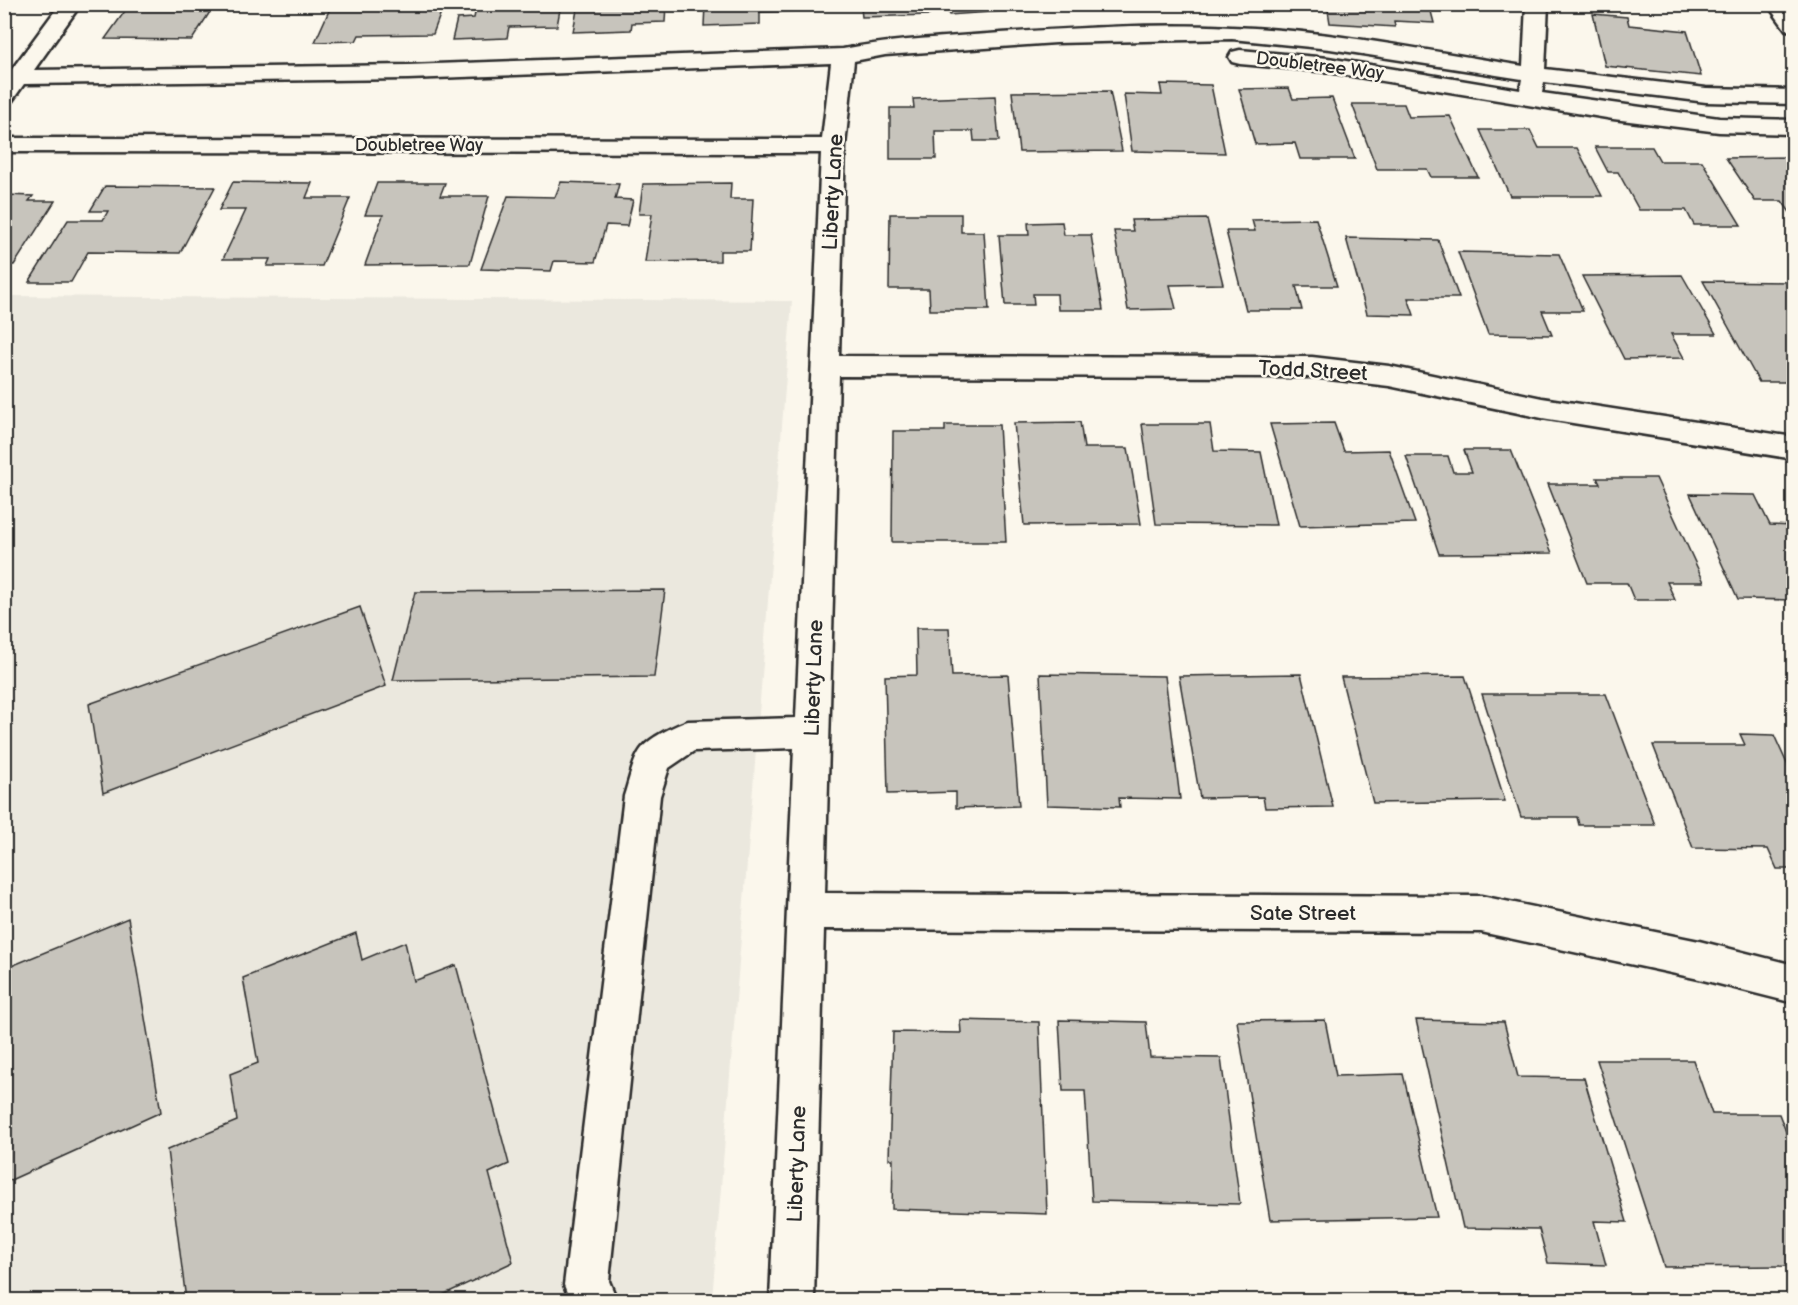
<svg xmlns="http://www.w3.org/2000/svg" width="1798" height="1305" viewBox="0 0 1798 1305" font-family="'Balsamiq Sans',sans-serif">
<rect width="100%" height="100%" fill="#fbf7ec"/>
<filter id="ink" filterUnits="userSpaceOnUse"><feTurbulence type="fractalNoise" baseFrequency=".0167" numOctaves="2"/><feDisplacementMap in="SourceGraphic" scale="12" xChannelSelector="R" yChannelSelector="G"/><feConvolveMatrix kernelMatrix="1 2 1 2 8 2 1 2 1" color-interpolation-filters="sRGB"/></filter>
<g filter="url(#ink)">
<path fill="#ebe8de" d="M 5,296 L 792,301 L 712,1300 L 5,1300 Z"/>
<g fill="#c7c4bc" stroke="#2b2b2b" stroke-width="1.5">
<path d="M 130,4 L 215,4 L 192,40 L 105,39 Z"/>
<path d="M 332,4 L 444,4 L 433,34 L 359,35 L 356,41 L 315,42 Z"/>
<path d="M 477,4 L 561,4 L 557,26 L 509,27 L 507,38 L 452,40 L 457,19 L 474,18 Z"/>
<path d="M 578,4 L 666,4 L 665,22 L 632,23 L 631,30 L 573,32 Z"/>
<path d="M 806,4 L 806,11 L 760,12 L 760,24 L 704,26 L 705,5 Z"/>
<path d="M 821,4 L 927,4 L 929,15 L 862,17 L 861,8 L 821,9 Z"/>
<path d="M 946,4 L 1001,4 L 1003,11 L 949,15 Z"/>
<path d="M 1327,4 L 1429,4 L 1434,23 L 1394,21 L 1395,27 L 1330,23 Z"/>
<path d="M 1593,14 L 1627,17 L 1629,25 L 1687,31 L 1701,76 L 1605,66 Z"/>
<path d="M 1160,84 L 1211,85 L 1225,153 L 1132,151 L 1124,94 L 1162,95 Z"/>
<path d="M 1289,88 L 1293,99 L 1332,98 L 1355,159 L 1300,159 L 1295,143 L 1255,144 L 1239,89 Z"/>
<path d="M 1110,91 L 1122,151 L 1019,152 L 1012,92 Z"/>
<path d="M 995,96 L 999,141 L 974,141 L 973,131 L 935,131 L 936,159 L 890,159 L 890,108 L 914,108 L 913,99 Z"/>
<path d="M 1352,104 L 1404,104 L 1409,117 L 1450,116 L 1478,177 L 1431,177 L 1427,169 L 1377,169 Z"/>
<path d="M 1480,130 L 1530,130 L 1539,148 L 1577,148 L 1602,196 L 1510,196 Z"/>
<path d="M 1595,147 L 1652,147 L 1660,161 L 1702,161 L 1741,225 L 1694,225 L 1686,210 L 1639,210 L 1618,172 L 1608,172 Z"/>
<path d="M 1794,157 L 1794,218 L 1782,201 L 1755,201 L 1726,158 Z"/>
<path d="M 233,182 L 312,183 L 306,198 L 350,198 L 322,266 L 267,266 L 270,259 L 223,259 L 246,210 L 219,210 Z"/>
<path d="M 561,182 L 619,184 L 615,199 L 633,200 L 627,226 L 606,225 L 595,262 L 554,261 L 551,271 L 481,269 L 508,196 L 555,197 Z"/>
<path d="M 377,183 L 445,183 L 440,196 L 489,196 L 470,264 L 365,265 L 383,215 L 365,215 Z"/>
<path d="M 731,183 L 730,199 L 753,199 L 750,251 L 720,251 L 720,261 L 645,262 L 652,214 L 639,214 L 643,184 Z"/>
<path d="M 105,186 L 215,187 L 180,253 L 88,252 L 71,282 L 29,282 L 68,220 L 103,220 L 108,211 L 90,211 Z"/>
<path d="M 4,195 L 33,196 L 29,201 L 55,201 L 14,265 L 4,265 Z"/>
<path d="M 890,214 L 961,214 L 961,232 L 984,232 L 989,310 L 930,310 L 929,289 L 889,289 Z"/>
<path d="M 1207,219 L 1223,284 L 1170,285 L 1176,309 L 1128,310 L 1114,231 L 1133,231 L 1131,220 Z"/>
<path d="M 1316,219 L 1337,286 L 1296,286 L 1302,310 L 1246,310 L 1226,231 L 1255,231 L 1252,220 Z"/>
<path d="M 1062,222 L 1064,235 L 1091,235 L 1103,310 L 1058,310 L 1057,294 L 1033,294 L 1034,305 L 1005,305 L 999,235 L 1029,235 L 1028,223 Z"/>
<path d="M 1346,238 L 1438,240 L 1459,298 L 1408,298 L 1414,315 L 1367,314 Z"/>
<path d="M 1458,252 L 1559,254 L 1583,311 L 1542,311 L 1552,335 L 1488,334 Z"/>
<path d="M 1682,275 L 1716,334 L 1671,334 L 1684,358 L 1624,359 L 1582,276 Z"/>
<path d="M 1703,281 L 1794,282 L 1794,382 L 1759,382 Z"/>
<path d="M 1080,422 L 1084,448 L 1128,448 L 1141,524 L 1024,525 L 1014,423 Z"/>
<path d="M 1334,423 L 1344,451 L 1389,450 L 1415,523 L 1300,526 L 1270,424 Z"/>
<path d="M 1142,424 L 1210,424 L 1214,451 L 1261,452 L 1276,525 L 1156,524 Z"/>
<path d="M 945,425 L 999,425 L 1006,542 L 892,542 L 893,431 L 945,431 Z"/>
<path d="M 1464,450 L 1511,450 L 1552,553 L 1439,554 L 1406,456 L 1448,456 L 1453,472 L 1472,472 Z"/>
<path d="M 1597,478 L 1656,478 L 1704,582 L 1667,582 L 1675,600 L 1634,600 L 1627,583 L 1587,583 L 1548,484 L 1600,484 Z"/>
<path d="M 1690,494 L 1755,495 L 1770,525 L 1794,526 L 1794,600 L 1738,599 Z"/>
<path d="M 665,590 L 654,677 L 393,680 L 415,592 Z"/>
<path d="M 360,607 L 386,686 L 103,793 L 89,704 Z"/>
<path d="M 916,628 L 949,628 L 952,676 L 1008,675 L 1019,806 L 956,808 L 956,792 L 888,794 L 885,676 L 917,675 Z"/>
<path d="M 1040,674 L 1165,676 L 1180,799 L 1119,798 L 1120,807 L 1047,805 Z"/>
<path d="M 1301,674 L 1333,807 L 1265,808 L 1263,797 L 1200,798 L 1179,676 Z"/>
<path d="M 1465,676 L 1505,801 L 1373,803 L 1341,677 Z"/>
<path d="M 1482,694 L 1606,694 L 1655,825 L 1579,825 L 1577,817 L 1521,817 Z"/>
<path d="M 1740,734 L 1774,735 L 1794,779 L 1794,869 L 1777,869 L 1768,849 L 1693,848 L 1653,745 L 1745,745 Z"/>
<path d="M 128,918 L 161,1112 L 4,1183 L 4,969 Z"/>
<path d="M 356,933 L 362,960 L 405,942 L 414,981 L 456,965 L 509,1164 L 489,1173 L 513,1262 L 432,1300 L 186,1300 L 167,1150 L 237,1121 L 230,1074 L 258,1063 L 243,978 Z"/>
<path d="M 960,1020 L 1039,1022 L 1047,1214 L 892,1209 L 893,1159 L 889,1159 L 893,1032 L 961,1033 Z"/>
<path d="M 1059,1020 L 1146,1022 L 1150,1057 L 1221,1058 L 1240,1204 L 1092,1201 L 1085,1091 L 1063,1091 Z"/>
<path d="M 1325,1020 L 1336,1076 L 1403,1074 L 1437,1217 L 1270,1220 L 1237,1021 Z"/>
<path d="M 1416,1020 L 1504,1022 L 1518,1077 L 1584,1078 L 1627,1222 L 1594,1221 L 1606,1265 L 1548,1263 L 1539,1229 L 1463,1228 Z"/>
<path d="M 1597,1060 L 1693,1060 L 1712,1114 L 1779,1114 L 1794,1152 L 1794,1266 L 1664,1267 Z"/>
</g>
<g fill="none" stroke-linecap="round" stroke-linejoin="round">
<defs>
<g id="minor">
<path d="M 60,4 L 81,4 L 34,70 L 408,65 L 843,49 C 895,39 948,37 1001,33 C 1077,28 1155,23 1231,27 C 1329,30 1427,51 1523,66 L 1526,4 L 1548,4 L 1545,69 L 1706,88 L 1794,90 L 1794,104 L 1706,102 L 1544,82 L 1542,93 L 1719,118 L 1794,120 L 1794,134 L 1719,132 L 1613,119 L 1328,72 L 1240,64 L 1232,62 L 1229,57 L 1232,52 L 1240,50 L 1328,58 L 1520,90 L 1522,79 L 1330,49 L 1232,39 L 1056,43 L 885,55 L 854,61 L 845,146 L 839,356 L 1312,357 L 1389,366 L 1542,398 L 1794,437 L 1794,459 L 1542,418 L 1389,386 L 1312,377 L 839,376 L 825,893 L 1481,896 L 1699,941 L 1794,965 L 1794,1003 L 1699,979 L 1481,932 L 824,929 L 814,1300 L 770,1300 L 794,748 L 694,751 L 669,768 L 660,796 L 609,1281 L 617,1300 L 570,1300 L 564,1285 L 624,796 C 629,782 633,758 643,747 C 651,737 676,725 688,721 L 796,718 L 821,153 L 4,152 L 4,138 L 822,139 L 831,63 L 408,79 L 24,84 L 12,101 L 4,103 L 4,80 Z"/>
<path d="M 1767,4 L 1789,4 L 1794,11 L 1794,31 L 1786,30 Z"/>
</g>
</defs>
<use href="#minor" stroke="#2b2b2b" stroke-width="5"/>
<use href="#minor" fill="#fbf7ec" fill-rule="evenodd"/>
</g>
</g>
<g text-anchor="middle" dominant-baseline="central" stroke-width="5" stroke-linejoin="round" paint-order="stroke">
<g font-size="18" fill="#2b2b2b" stroke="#fbf7ec">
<text transform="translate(1320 66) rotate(7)">Doubletree Way</text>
<text x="419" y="145">Doubletree Way</text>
</g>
<g font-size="21" fill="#2b2b2b" stroke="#fbf7ec">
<text transform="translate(833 192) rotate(-87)">Liberty Lane</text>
<text transform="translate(1313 371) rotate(3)">Todd Street</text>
<text transform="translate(814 678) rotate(-88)">Liberty Lane</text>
<text x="1303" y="913">Sate Street</text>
<text transform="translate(797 1164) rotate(-88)">Liberty Lane</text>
</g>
</g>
<rect width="1798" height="1305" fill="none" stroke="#fbf7ec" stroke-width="24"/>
<rect x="12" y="12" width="1774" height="1281" fill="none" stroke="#2b2b2b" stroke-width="2" filter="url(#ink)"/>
</svg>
